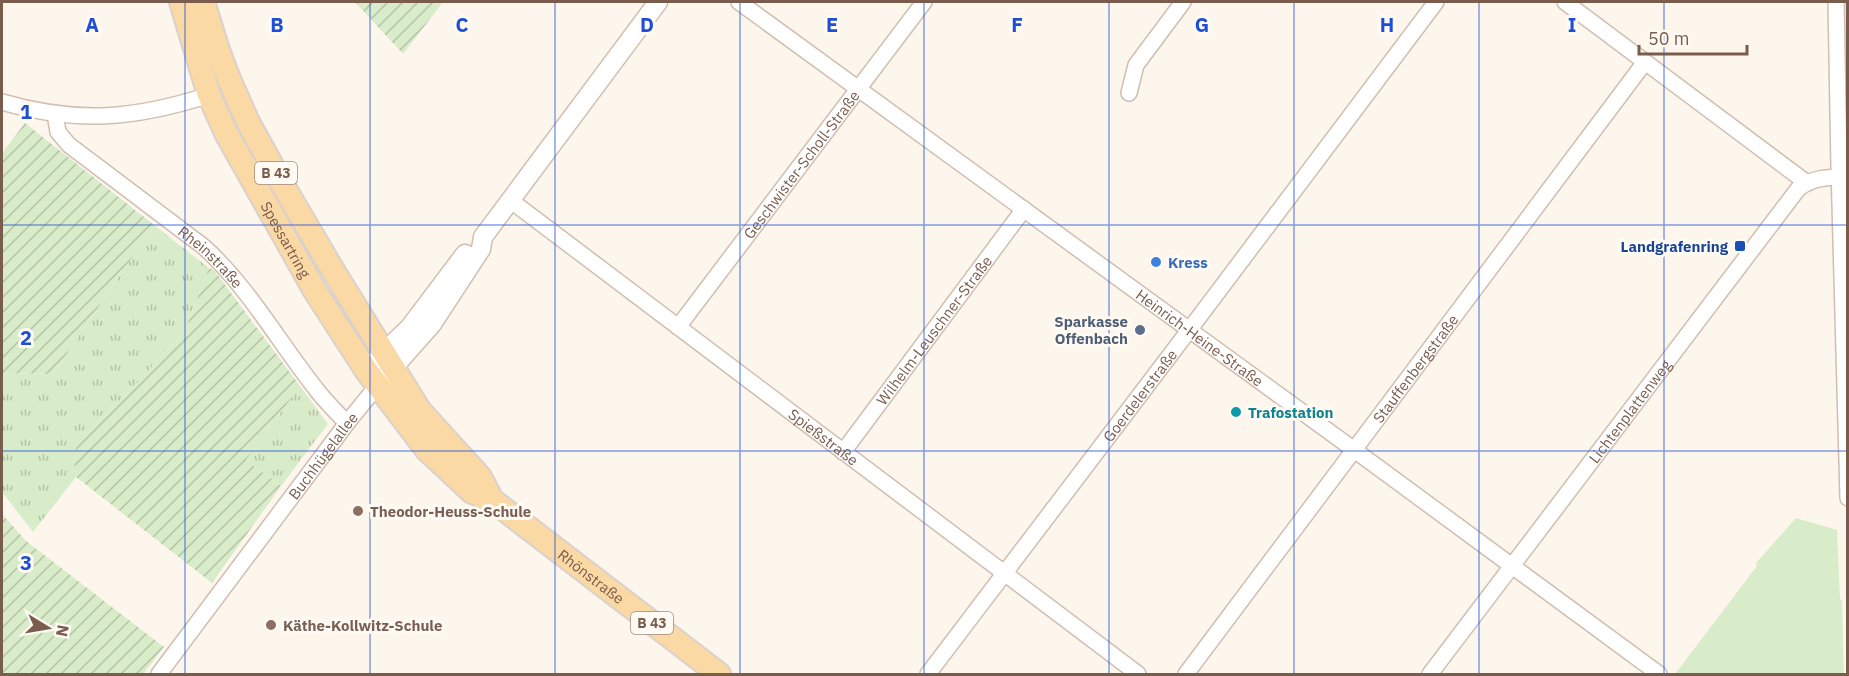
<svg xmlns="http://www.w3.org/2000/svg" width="1849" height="676" viewBox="0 0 1849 676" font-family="'IBM Plex Sans',sans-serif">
<defs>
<pattern id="grass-tufts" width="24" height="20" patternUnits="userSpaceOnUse" patternTransform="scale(1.5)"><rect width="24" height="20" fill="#d8ecc9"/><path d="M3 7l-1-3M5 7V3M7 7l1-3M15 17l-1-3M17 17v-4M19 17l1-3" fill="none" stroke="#b4c2a5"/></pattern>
<pattern id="garden-furrows" width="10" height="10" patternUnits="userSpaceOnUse" patternTransform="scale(1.5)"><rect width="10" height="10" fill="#d8ecc9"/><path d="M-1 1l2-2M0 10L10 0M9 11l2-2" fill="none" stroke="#b4c2a5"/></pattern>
</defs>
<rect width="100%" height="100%" fill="#fdf6ec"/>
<g fill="url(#grass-tufts)">
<path d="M 154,225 L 209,268 L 185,330 L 141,379 L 82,438 L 74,457 L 76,477 L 33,532 L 2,492 L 2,373 L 53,374 Z"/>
<path d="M 300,386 L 328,424 L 281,486 L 246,460 Z"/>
</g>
<g fill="#d8ecc9">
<path d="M 1843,2 L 1848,2 L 1847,189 Z"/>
<path d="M 1796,518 L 1837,530 L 1840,599 L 1842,600 L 1844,674 L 1675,674 L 1757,566 L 1756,563 Z"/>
</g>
<g fill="url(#garden-furrows)">
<path d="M 355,2 L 443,2 L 403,54 Z"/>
<path d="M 25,123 L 154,225 L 53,374 L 2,373 L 2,153 Z"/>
<path d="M 209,268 L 214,270 L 300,386 L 246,460 L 281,486 L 212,583 L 76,477 C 74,462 72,450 82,438 L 141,379 L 185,330 Z"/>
<path d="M 2,514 L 26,541 L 164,647 L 143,674 L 2,674 Z"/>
</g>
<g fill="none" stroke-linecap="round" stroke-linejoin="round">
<defs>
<g id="minor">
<path id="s1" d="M 739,2 L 1353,449 L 1659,674"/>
<path d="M 1565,2 L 1807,183"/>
<path d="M 1836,2 L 1839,167 L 1848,498"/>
<path d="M 1129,93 L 1136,65 L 1183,2"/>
<path d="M 2,102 C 77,124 135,119 209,95"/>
<path id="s2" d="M 55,114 L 58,132 L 69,145 L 204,247 C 249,288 278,341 316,389 C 325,401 336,412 347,423"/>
<path id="s3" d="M 510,200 L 1138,674"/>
<path id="s4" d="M 678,327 L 924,2"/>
<path id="s5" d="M 843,452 L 1024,209"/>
<path id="s6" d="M 159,674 L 347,423 L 377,386"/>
<path id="s7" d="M 928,674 L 1190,329 L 1436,2"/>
<path id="s8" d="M 1186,674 L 1645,62"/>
<path id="s9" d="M 1430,674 L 1798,189 C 1812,177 1830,177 1848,177"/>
</g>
<g id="tertiary">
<path d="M 375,361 L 410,327 L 465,254"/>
<path d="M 385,377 L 432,324 L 481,249 L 483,237 L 658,2"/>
</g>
<g id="primary">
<path id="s10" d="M 181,2 L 209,95 L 226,133 L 315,291 L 366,370 L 427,450 L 472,492 L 492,500 L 719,674"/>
<path d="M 203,2 L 219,53 L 229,79 L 248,122 L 281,182 L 334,272 L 420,411 L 480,477 L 492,500"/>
</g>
</defs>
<use href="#minor" stroke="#d1beb0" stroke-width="18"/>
<use href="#tertiary" stroke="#d1beb0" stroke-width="21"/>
<use href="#primary" stroke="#dad1cd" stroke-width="26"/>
<use href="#minor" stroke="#fff" stroke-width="15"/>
<use href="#tertiary" stroke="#fff" stroke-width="18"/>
<use href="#primary" stroke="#fbd9a5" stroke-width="22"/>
</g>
<path fill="none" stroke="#1d4ed8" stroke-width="1.5" stroke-opacity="0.55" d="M 185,2 L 185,674M 370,2 L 370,674M 555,2 L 555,674M 740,2 L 740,674M 924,2 L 924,674M 1109,2 L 1109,674M 1294,2 L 1294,674M 1479,2 L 1479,674M 1664,2 L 1664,674M 2,225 L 1848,225M 2,451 L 1848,451"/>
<rect fill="#1a4fb4" stroke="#fffaf3" stroke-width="2" x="1734" y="240" width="12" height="12" rx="3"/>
<circle fill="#3f7fe0" stroke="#fffaf3" stroke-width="2" cx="1156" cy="262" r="6"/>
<circle fill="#5c6f8a" stroke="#fffaf3" stroke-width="2" cx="1140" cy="330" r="6"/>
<circle fill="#0f9aa8" stroke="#fffaf3" stroke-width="2" cx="1236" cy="412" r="6"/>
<g fill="#8d6e63" stroke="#fffaf3" stroke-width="2">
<circle cx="358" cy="511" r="6"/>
<circle cx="271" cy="625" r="6"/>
</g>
<g text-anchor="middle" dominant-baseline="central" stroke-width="6" stroke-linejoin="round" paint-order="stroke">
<g fill="#fffaf3" stroke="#a28b7f" stroke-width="1.5">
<rect x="255" y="162" width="42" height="22" rx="4.5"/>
<rect x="631" y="612" width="42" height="22" rx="4.5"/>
</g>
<g font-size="14" font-weight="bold" fill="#7a5c4d">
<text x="276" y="173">B 43</text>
<text x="652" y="623">B 43</text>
</g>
<g font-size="15" fill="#7a5c4d" stroke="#fffaf3">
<text stroke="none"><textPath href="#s4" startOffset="204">Geschwister-Scholl-Straße</textPath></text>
<text stroke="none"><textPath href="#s10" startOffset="261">Spessartring</textPath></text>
<text stroke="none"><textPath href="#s2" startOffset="216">Rheinstraße</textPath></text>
<text stroke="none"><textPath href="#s5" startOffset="152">Wilhelm-Leuschner-Straße</textPath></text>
<text stroke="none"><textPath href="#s1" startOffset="570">Heinrich-Heine-Straße</textPath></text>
<text stroke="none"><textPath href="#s8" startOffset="382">Stauffenbergstraße</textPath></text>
<text stroke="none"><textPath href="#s7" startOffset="350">Goerdelerstraße</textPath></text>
<text stroke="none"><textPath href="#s9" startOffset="330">Lichtenplattenweg</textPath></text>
<text stroke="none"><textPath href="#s3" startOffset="393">Spießstraße</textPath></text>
<text stroke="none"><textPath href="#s6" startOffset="273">Buchhügelallee</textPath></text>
<text stroke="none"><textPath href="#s10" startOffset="723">Rhönstraße</textPath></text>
</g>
<g font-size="15" font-weight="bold" fill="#164399" stroke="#fffaf3" text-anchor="end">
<text x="1728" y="246">Landgrafenring</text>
</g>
<g font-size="15" font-weight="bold" fill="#366cbe" stroke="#fffaf3" text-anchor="start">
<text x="1168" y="262">Kress</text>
</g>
<g font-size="15" font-weight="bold" fill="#4e5e75" stroke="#fffaf3" text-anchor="end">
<text x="1128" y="321">Sparkasse<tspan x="1128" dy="17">Offenbach</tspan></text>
</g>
<g font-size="15" font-weight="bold" fill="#0d838f" stroke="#fffaf3" text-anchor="start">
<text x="1248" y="412">Trafostation</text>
</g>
<g font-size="15" font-weight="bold" fill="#785e54" stroke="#fffaf3" text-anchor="start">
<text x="370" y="511">Theodor-Heuss-Schule</text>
<text x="283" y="625">Käthe-Kollwitz-Schule</text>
</g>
</g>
<g font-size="20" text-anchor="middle" font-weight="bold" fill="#1d4ed8" stroke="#fffaf3" stroke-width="6" stroke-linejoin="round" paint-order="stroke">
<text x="92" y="32">A</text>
<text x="277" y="32">B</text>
<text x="462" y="32">C</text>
<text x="647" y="32">D</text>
<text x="832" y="32">E</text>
<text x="1017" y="32">F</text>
<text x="1202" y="32">G</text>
<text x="1387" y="32">H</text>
<text x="1572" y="32">I</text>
<text x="26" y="119">1</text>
<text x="26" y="345">2</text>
<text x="26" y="570">3</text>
</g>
<rect width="1849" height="676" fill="none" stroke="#7a5c4d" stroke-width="6"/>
<g transform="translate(48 628) rotate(101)" stroke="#fffaf3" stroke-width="4.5" paint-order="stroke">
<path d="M0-4.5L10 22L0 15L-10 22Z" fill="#7a5c4d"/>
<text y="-9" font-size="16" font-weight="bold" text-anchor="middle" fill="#7a5c4d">N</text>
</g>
<path d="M1639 45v9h108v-9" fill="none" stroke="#7a5c4d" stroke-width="3"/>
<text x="1648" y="45" font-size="18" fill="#7a5c4d" stroke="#fffaf3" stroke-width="4.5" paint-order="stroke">50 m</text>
</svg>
